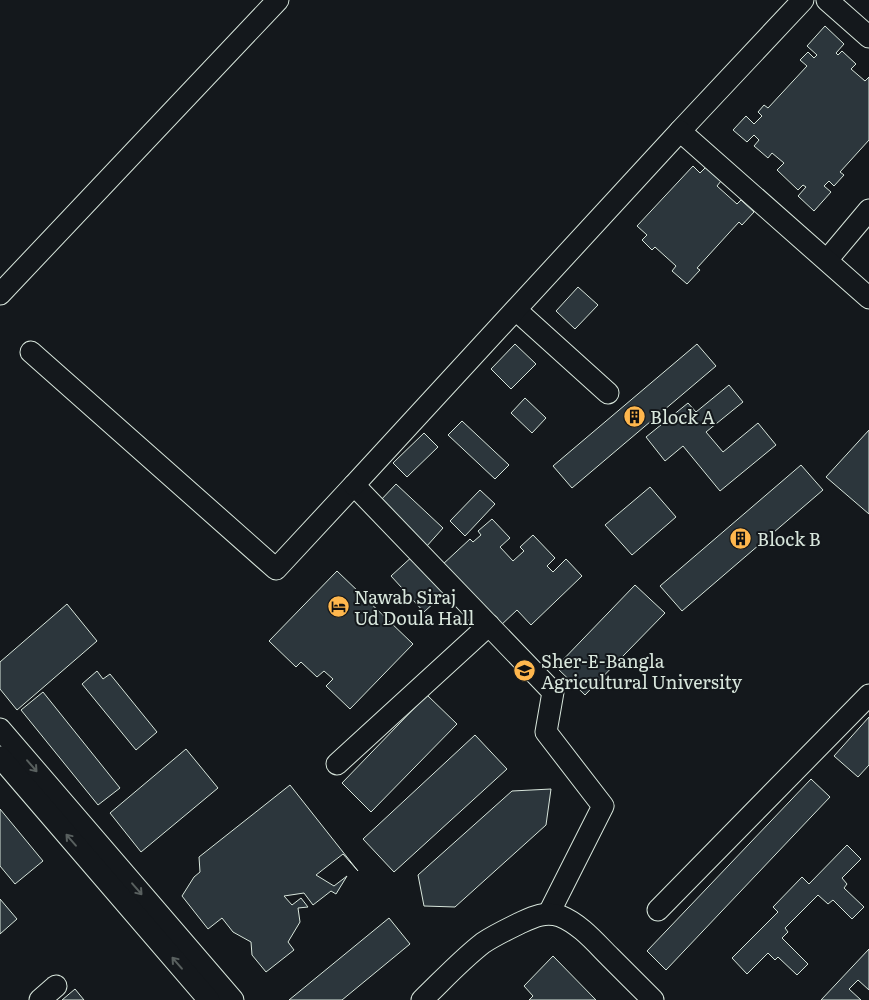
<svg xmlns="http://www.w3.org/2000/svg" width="869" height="1000" viewBox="0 0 869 1000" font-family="Literata,serif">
<rect width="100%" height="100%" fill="#14181c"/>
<g fill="#2c363c" stroke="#d8e6dc">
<path d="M 825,26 L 844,44 L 836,53 L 838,55 L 842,51 L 856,64 L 851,69 L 865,81 L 869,77 L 869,140 L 840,172 L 844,175 L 834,186 L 829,181 L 824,186 L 831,192 L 814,211 L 798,196 L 806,187 L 803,185 L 798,190 L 777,170 L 784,163 L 772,153 L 768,158 L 754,146 L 759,140 L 754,135 L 747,142 L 733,130 L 746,116 L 754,124 L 762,116 L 758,112 L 764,105 L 768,108 L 807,66 L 800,60 L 808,52 L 814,58 L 817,55 L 807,46 Z"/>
<path d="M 693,166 L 700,173 L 706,167 L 721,181 L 717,186 L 737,204 L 741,200 L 754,212 L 742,225 L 739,222 L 697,268 L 700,270 L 687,284 L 672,271 L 676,266 L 655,247 L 652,250 L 642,240 L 647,235 L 637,226 Z"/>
<path d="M 578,287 L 598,305 L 575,329 L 556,311 Z"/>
<path d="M 515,344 L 536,364 L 511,389 L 491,369 Z"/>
<path d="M 697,344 L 716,366 L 572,488 L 553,466 Z"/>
<path d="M 729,385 L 743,402 L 706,432 L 723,452 L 758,423 L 776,445 L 720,491 L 683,446 L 665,461 L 646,437 L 688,403 L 696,412 Z"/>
<path d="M 525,398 L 546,418 L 532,433 L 511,413 Z"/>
<path d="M 462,421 L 509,465 L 495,479 L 448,435 Z"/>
<path d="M 869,430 L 869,514 L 826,477 Z"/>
<path d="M 424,433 L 438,447 L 407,477 L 393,463 Z"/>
<path d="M 801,465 L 823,490 L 682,611 L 660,586 Z"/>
<path d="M 396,484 L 443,528 L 426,547 L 379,502 Z"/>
<path d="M 650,487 L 676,517 L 632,555 L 605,525 Z"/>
<path d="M 480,490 L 495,504 L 465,536 L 450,521 Z"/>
<path d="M 492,519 L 510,538 L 500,547 L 513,561 L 524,551 L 520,547 L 533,535 L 555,558 L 547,566 L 553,572 L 566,559 L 582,576 L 531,625 L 517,610 L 499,627 L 442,565 L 470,539 L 473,542 L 481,535 L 478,531 Z"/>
<path d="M 415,554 L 448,590 L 424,612 L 391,576 Z"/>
<path d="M 337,571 L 413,644 L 350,709 L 326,686 L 333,679 L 324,671 L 317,677 L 301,662 L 296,667 L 269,641 Z"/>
<path d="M 635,585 L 665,613 L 585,695 L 556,667 Z"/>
<path d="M 67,604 L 97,641 L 17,710 L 0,689 L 0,662 Z"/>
<path d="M 97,671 L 103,679 L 110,674 L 157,732 L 136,750 L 82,684 Z"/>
<path d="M 43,692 L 120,788 L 98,805 L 21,710 Z"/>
<path d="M 427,695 L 457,724 L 371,812 L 342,783 Z"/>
<path d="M 869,717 L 869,765 L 858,777 L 834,756 Z"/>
<path d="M 475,735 L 507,769 L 394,872 L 363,839 Z"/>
<path d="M 186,749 L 218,788 L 141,852 L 110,813 Z"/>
<path d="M 811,779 L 830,797 L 666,970 L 647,951 Z"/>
<path d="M 290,785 L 358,871 L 343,854 L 316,875 L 334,886 L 347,876 L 336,894 L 331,891 L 313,905 L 304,893 L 284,896 L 292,905 L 301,898 L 308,907 L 298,908 L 300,922 L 288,942 L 294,950 L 266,972 L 252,955 L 251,942 L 233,932 L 222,918 L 208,929 L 182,896 L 194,877 L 200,872 L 199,857 Z"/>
<path d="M 551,789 L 546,825 L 455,907 L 424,906 L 418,875 L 512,791 Z"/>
<path d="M 0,809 L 43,861 L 15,884 L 0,866 Z"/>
<path d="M 847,845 L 861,859 L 842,878 L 847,884 L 844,888 L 864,907 L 852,919 L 833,900 L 828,904 L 818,895 L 785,928 L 788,932 L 782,938 L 808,964 L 797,975 L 778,957 L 775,960 L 768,953 L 747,974 L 732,958 L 778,912 L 773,907 L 802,877 L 809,884 Z"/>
<path d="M 0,899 L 17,919 L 0,934 Z"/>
<path d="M 389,918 L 410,944 L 342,1000 L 289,1000 Z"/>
<path d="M 869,949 L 869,990 L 858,980 L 849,989 L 861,1000 L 821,1000 Z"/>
<path d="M 553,956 L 596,1000 L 529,1000 L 533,996 L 524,986 Z"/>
<path d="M 75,989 L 84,1000 L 62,1000 Z"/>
</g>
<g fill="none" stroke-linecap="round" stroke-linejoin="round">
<defs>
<g id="minor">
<path d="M 827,0 L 869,37"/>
<path d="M 680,131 L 803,0"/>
<path d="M 827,260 L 869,210"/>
<path d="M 0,294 L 278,0"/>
<path d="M 516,310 L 608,393"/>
<path d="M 31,352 L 276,569 L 354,485 L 553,692 L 546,732 L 603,806 L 549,913"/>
<path d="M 354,485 L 680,131 L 869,298"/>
<path d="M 0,729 L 233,1000"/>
<path d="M 0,757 L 209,1000"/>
<path d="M 337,764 L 489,625"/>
<path d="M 658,910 L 869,695"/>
<path d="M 40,1000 L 56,986"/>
<path d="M 422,1000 C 442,981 461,960 483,943 C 495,935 508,929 520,923 C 533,917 545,911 560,916 C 580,924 595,942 610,957 C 624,971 639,986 653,1000"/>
</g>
</defs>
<use href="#minor" stroke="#d8e6dc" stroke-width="23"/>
<use href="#minor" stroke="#14181c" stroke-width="21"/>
</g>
<defs><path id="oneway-shaft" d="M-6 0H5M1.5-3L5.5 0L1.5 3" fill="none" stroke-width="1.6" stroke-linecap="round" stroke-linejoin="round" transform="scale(1.25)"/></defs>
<g stroke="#59605f">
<use href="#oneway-shaft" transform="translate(32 766) rotate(49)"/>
<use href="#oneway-shaft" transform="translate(71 840) rotate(-131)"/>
<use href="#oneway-shaft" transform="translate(137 889) rotate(49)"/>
<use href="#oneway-shaft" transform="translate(177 963) rotate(-131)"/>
</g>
<defs>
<symbol id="building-disc" viewBox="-11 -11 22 22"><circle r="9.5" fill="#ffb74d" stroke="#14181c"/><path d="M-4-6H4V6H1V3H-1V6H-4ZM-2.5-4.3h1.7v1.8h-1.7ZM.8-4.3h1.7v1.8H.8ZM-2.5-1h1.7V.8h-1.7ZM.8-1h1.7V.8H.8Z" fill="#111"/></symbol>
<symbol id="hotel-disc" viewBox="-11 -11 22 22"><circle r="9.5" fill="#ffb74d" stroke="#14181c"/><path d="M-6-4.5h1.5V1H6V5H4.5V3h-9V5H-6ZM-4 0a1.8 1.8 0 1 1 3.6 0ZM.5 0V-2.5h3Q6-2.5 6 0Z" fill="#111"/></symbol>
<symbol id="university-disc" viewBox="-11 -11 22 22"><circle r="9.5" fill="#ffb74d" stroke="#14181c"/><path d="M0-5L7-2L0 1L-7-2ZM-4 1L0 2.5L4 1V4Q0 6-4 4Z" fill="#111"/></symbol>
</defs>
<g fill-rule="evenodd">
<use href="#building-disc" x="622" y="404" width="25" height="25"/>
<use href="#building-disc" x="728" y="526" width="25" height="25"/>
<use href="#hotel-disc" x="326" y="594" width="25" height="25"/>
<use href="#university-disc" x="512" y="658" width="25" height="25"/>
</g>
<g text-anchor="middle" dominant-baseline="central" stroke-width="4" stroke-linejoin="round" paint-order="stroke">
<g font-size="18" fill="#d8e6dc" stroke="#14181c" text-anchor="start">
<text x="650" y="416">Block A</text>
<text x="757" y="538">Block B</text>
<text x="354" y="596">Nawab Siraj<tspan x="354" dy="21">Ud Doula Hall</tspan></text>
<text x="541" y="660">Sher-E-Bangla<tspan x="541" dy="21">Agricultural University</tspan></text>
</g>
</g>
</svg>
